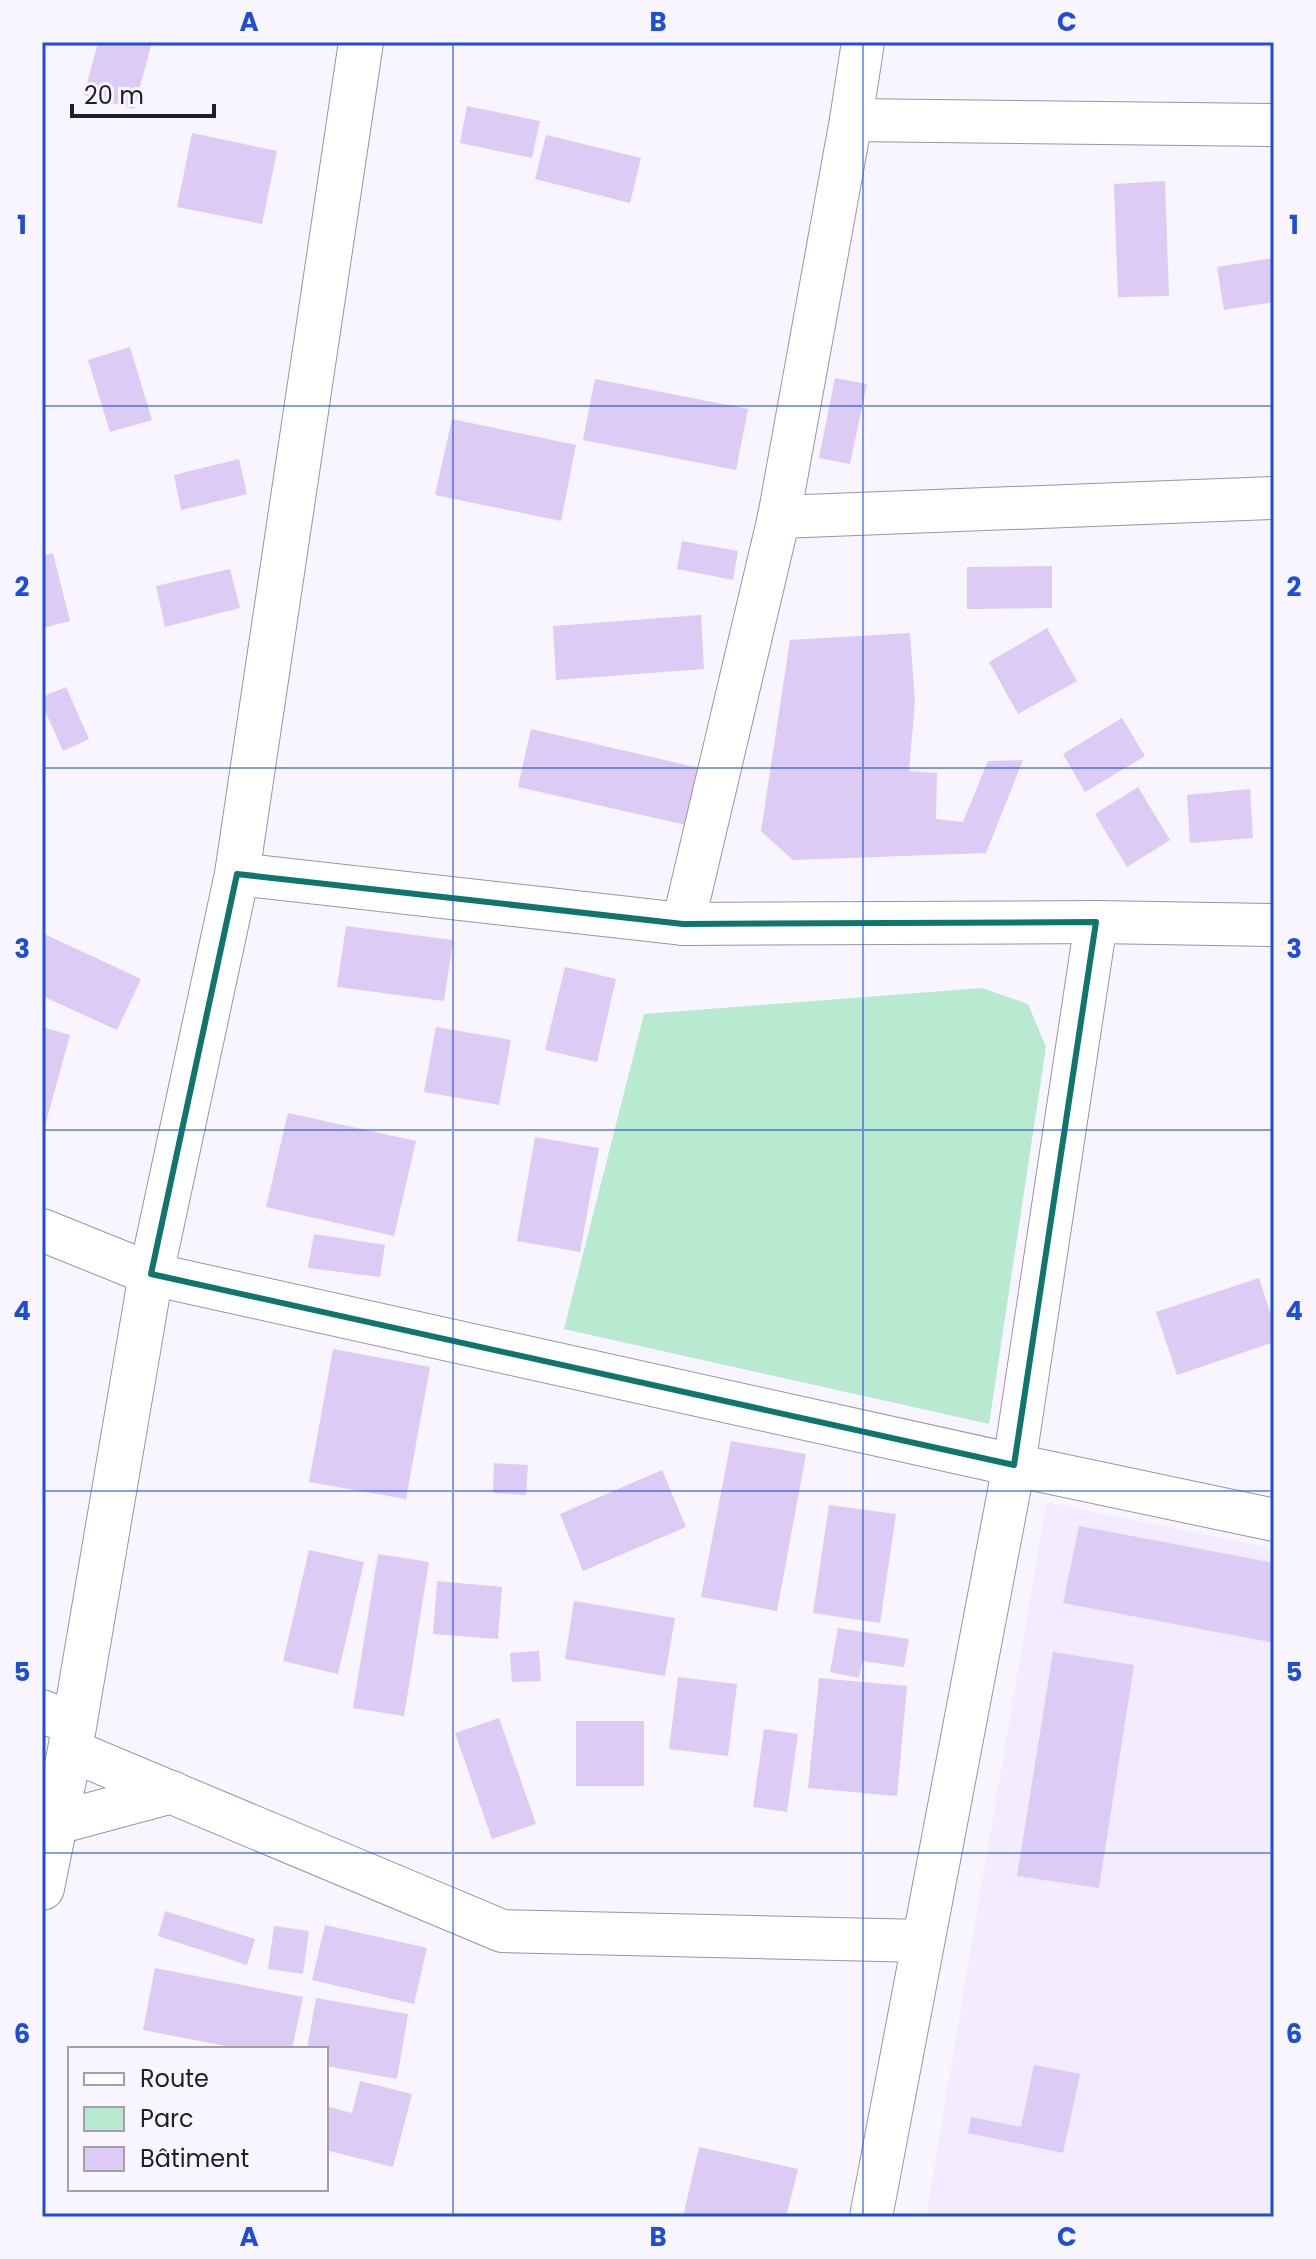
<svg xmlns="http://www.w3.org/2000/svg" width="1316" height="2259" viewBox="0 0 1316 2259" font-family="Poppins,sans-serif">
<rect width="100%" height="100%" fill="#f9f5fe"/>
<path fill="#f3ecfe" d="M 1046,1502 L 1274,1549 L 1274,2217 L 926,2217 Z"/>
<path fill="#b7ead0" d="M 982,988 L 1028,1004 L 1046,1047 L 989,1424 L 564,1329 L 644,1014 Z"/>
<g fill="#dccbf5">
<path d="M 98,42 L 152,42 L 134,109 L 84,95 Z"/>
<path d="M 467,106 L 540,121 L 532,158 L 460,143 Z"/>
<path d="M 192,133 L 277,151 L 262,224 L 177,207 Z"/>
<path d="M 546,135 L 641,158 L 630,203 L 535,179 Z"/>
<path d="M 1165,181 L 1169,296 L 1118,297 L 1114,184 Z"/>
<path d="M 1274,258 L 1274,302 L 1224,310 L 1217,267 Z"/>
<path d="M 130,347 L 152,420 L 110,432 L 88,360 Z"/>
<path d="M 835,378 L 867,384 L 850,464 L 819,458 Z"/>
<path d="M 595,379 L 748,409 L 736,470 L 583,440 Z"/>
<path d="M 452,419 L 576,445 L 561,521 L 435,495 Z"/>
<path d="M 239,459 L 247,494 L 181,510 L 174,475 Z"/>
<path d="M 682,541 L 738,551 L 733,580 L 677,569 Z"/>
<path d="M 53,553 L 70,621 L 43,628 L 42,556 Z"/>
<path d="M 1052,566 L 1052,608 L 967,609 L 967,567 Z"/>
<path d="M 230,569 L 240,608 L 165,627 L 156,586 Z"/>
<path d="M 701,615 L 704,669 L 556,680 L 553,626 Z"/>
<path d="M 1047,628 L 1077,681 L 1018,714 L 989,662 Z"/>
<path d="M 910,633 L 915,701 L 909,771 L 937,773 L 936,819 L 963,822 L 988,761 L 1023,760 L 986,853 L 793,860 L 761,831 L 790,640 Z"/>
<path d="M 66,687 L 89,739 L 63,751 L 42,704 L 42,697 Z"/>
<path d="M 1122,718 L 1145,756 L 1085,792 L 1063,754 Z"/>
<path d="M 531,729 L 699,768 L 686,825 L 518,787 Z"/>
<path d="M 1138,787 L 1170,840 L 1127,867 L 1095,814 Z"/>
<path d="M 1250,789 L 1253,838 L 1190,843 L 1187,795 Z"/>
<path d="M 346,926 L 453,940 L 444,1001 L 337,987 Z"/>
<path d="M 42,933 L 141,979 L 117,1030 L 42,996 Z"/>
<path d="M 565,967 L 616,979 L 597,1062 L 545,1050 Z"/>
<path d="M 42,1027 L 70,1035 L 43,1133 L 42,1132 Z"/>
<path d="M 436,1027 L 511,1040 L 499,1105 L 424,1092 Z"/>
<path d="M 288,1113 L 416,1141 L 394,1236 L 266,1207 Z"/>
<path d="M 535,1137 L 599,1148 L 580,1252 L 517,1241 Z"/>
<path d="M 314,1234 L 385,1245 L 380,1277 L 308,1268 Z"/>
<path d="M 1259,1278 L 1274,1325 L 1274,1342 L 1177,1375 L 1156,1312 Z"/>
<path d="M 333,1349 L 430,1367 L 406,1499 L 309,1482 Z"/>
<path d="M 731,1441 L 806,1454 L 777,1611 L 701,1597 Z"/>
<path d="M 494,1463 L 528,1465 L 526,1495 L 493,1493 Z"/>
<path d="M 662,1470 L 686,1527 L 583,1571 L 560,1514 Z"/>
<path d="M 829,1505 L 896,1514 L 880,1623 L 813,1613 Z"/>
<path d="M 1079,1526 L 1274,1563 L 1274,1643 L 1063,1603 Z"/>
<path d="M 309,1550 L 364,1562 L 338,1674 L 283,1661 Z"/>
<path d="M 378,1554 L 429,1562 L 404,1716 L 353,1708 Z"/>
<path d="M 437,1581 L 502,1587 L 498,1639 L 433,1634 Z"/>
<path d="M 574,1601 L 675,1618 L 665,1676 L 565,1659 Z"/>
<path d="M 838,1628 L 909,1639 L 904,1667 L 862,1661 L 859,1678 L 830,1672 Z"/>
<path d="M 539,1651 L 541,1681 L 512,1682 L 510,1653 Z"/>
<path d="M 1053,1652 L 1134,1665 L 1099,1888 L 1017,1876 Z"/>
<path d="M 678,1677 L 737,1684 L 728,1756 L 669,1749 Z"/>
<path d="M 819,1678 L 907,1686 L 897,1796 L 808,1788 Z"/>
<path d="M 499,1718 L 536,1824 L 492,1839 L 455,1733 Z"/>
<rect x="576" y="1721" width="68" height="65"/>
<path d="M 764,1729 L 798,1734 L 787,1812 L 753,1807 Z"/>
<path d="M 165,1911 L 255,1939 L 247,1965 L 158,1936 Z"/>
<path d="M 325,1925 L 427,1948 L 414,2004 L 312,1980 Z"/>
<path d="M 274,1926 L 309,1931 L 303,1974 L 268,1969 Z"/>
<path d="M 155,1968 L 303,1997 L 292,2049 L 241,2049 L 143,2030 Z"/>
<path d="M 316,1998 L 408,2014 L 397,2079 L 326,2066 L 326,2049 L 307,2049 Z"/>
<path d="M 1034,2065 L 1080,2074 L 1063,2153 L 968,2133 L 971,2117 L 1021,2127 Z"/>
<path d="M 360,2081 L 412,2094 L 393,2167 L 326,2150 L 326,2106 L 352,2113 Z"/>
<path d="M 699,2147 L 798,2169 L 786,2217 L 683,2217 Z"/>
</g>
<g fill="none" stroke-linecap="round" stroke-linejoin="round">
<defs>
<g id="street">
<path d="M 851,120 L 1274,125"/>
<path d="M 779,517 L 1274,498"/>
<path d="M 237,874 L 683,924 L 1096,922 L 1274,925"/>
<path d="M 683,924 L 779,517 L 851,120 L 863,42"/>
<path d="M 42,1230 L 151,1274 L 1014,1465 L 1274,1520"/>
<path d="M 42,1711 L 74,1725"/>
<path d="M 70,1750 L 502,1931 L 923,1941"/>
<path d="M 42,1827 L 172,1792"/>
<path d="M 871,2217 L 1014,1465 L 1096,922"/>
</g>
<path id="secondary" d="M 42,1888 L 70,1750 L 151,1274 L 237,874 L 361,42"/>
</defs>
<use href="#street" stroke="#9b93a8" stroke-width="44"/>
<use href="#secondary" stroke="#9b93a8" stroke-width="46"/>
<use href="#street" stroke="#fff" stroke-width="42"/>
<use href="#secondary" stroke="#fff" stroke-width="44"/>
</g>
<path fill="none" stroke="#0f766e" stroke-width="6" stroke-linejoin="round" d="M 237,874 L 683,924 L 1096,922 L 1014,1465 L 151,1274 Z"/>
<path fill="none" stroke="#1d4ed8" stroke-width="2" stroke-opacity="0.55" d="M 453,42 L 453,2217M 863,42 L 863,2217M 42,406 L 1274,406M 42,768 L 1274,768M 42,1130 L 1274,1130M 42,1491 L 1274,1491M 42,1853 L 1274,1853"/>
<rect width="1316" height="2259" fill="none" stroke="#f9f5fe" stroke-width="88"/>
<rect x="68" y="2047" width="260" height="144" fill="#f9f5fe" stroke="#a39fa8" stroke-width="2"/>
<rect x="84" y="2073" width="40" height="12" fill="#ffffff" stroke="#a39fa8" stroke-width="2"/>
<text x="140" y="2087" font-size="24" fill="#221e26">Route</text>
<rect x="84" y="2107" width="40" height="24" fill="#b7ead0" stroke="#a39fa8" stroke-width="2"/>
<text x="140" y="2127" font-size="24" fill="#221e26">Parc</text>
<rect x="84" y="2147" width="40" height="24" fill="#dccbf5" stroke="#a39fa8" stroke-width="2"/>
<text x="140" y="2167" font-size="24" fill="#221e26">Bâtiment</text>
<path d="M72 104v12h142v-12" fill="none" stroke="#221e26" stroke-width="4"/>
<text x="84" y="104" font-size="24" fill="#221e26" stroke="#f9f5fe" stroke-width="6" paint-order="stroke">20 m</text>
<rect x="44" y="44" width="1228" height="2171" fill="none" stroke="#1d4ed8" stroke-width="3"/>
<g font-size="26" text-anchor="middle" font-weight="bold" fill="#1d4ed8">
<text x="249" y="31">A</text>
<text x="658" y="31">B</text>
<text x="1067" y="31">C</text>
<text x="22" y="234">1</text>
<text x="1294" y="234">1</text>
<text x="22" y="596">2</text>
<text x="1294" y="596">2</text>
<text x="22" y="958">3</text>
<text x="1294" y="958">3</text>
<text x="22" y="1320">4</text>
<text x="1294" y="1320">4</text>
<text x="22" y="1681">5</text>
<text x="1294" y="1681">5</text>
<text x="22" y="2043">6</text>
<text x="1294" y="2043">6</text>
<text x="249" y="2246">A</text>
<text x="658" y="2246">B</text>
<text x="1067" y="2246">C</text>
</g>
</svg>
